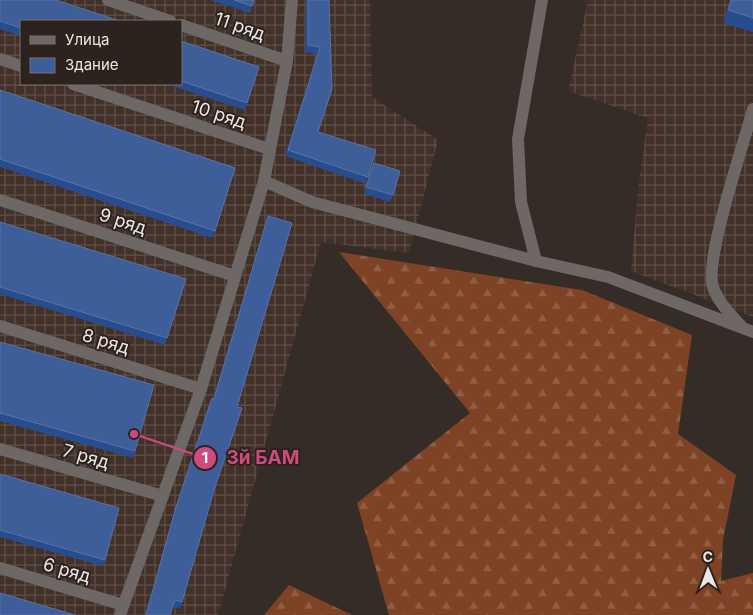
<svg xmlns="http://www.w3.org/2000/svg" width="753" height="615" viewBox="0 0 753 615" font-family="Inter,sans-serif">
<defs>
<pattern id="industrial-grid" width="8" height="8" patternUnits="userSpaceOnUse" patternTransform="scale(1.25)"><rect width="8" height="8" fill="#423129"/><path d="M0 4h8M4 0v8" fill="none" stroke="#5e4f48"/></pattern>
<pattern id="forest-firs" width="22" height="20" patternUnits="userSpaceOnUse" patternTransform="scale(1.25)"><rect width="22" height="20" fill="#7e4325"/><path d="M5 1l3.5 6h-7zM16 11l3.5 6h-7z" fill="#915e44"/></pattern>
</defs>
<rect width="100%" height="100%" fill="#362c27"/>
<g fill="url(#industrial-grid)" fill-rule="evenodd">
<path d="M 0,0 L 370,0 L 372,97 L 438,140 L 409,253 L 321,242 L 218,615 L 0,615 ZM 21,21 L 181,21 L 181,84 L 21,84 Z"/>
<path d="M 588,0 L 753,0 L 753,317 L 631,271 L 638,190 L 648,118 L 568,91 Z"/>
</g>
<g fill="url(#forest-firs)">
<path d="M 339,252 L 582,290 L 692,335 L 678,434 L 736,475 L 723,540 L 721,581 L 753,573 L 753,615 L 389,615 L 357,503 L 470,413 Z"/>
<path d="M 289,585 L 352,615 L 264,615 Z"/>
</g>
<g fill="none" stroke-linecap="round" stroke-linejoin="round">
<g stroke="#6d6765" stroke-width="12">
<path d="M 108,0 L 170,21"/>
<path d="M 181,25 L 287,61"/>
<path d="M 0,59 L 21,66"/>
<path d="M 73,84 L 269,149"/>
<path d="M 264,181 L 312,202 L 536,261 L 608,277 L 753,332"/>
<path d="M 0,200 L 235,276"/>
<path d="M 536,261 L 521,202 L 518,139 L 542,0"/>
<path d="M 0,326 L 201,389"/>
<path d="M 742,327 C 731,315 718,302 713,287 C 704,260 744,143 753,109"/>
<path d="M 0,449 L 163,496"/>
<path d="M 0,568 L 123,605"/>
<path d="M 120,615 L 201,389 L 264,181 L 287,61 L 292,0"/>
</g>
</g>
<g fill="#284d8f">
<path d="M 0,0 L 21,21 L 21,36 L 0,29 Z"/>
<path d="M 210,0 L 254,0 L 250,13 Z"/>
<path d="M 306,0 L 329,0 L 318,132 L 368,177 L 366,184 L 285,156 L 317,54 L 305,52 Z"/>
<path d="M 730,0 L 753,0 L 753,32 L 723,23 Z"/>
<path d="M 181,41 L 259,67 L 245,110 L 166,84 L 181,84 Z"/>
<path d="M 0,90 L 235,168 L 212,238 L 0,167 Z"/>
<path d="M 371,170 L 393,195 L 390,202 L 364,194 Z"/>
<path d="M 268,216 L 237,407 L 182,602 L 180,609 L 173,607 L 170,615 L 145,615 L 174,514 L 209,405 L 213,399 Z"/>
<path d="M 0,222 L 167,338 L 165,345 L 0,294 Z"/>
<path d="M 0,342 L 135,451 L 133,458 L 0,421 Z"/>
<path d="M 0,474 L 105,560 L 102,566 L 0,537 Z"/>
</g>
<g fill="#3d5e98" stroke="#5973a4">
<path d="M 0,0 L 56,0 L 120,21 L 21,21 L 21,28 L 0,21 Z"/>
<path d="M 234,0 L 254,0 L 252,6 Z"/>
<path d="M 308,0 L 329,0 L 332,89 L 318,132 L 376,150 L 368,177 L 288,150 L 320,47 L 308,45 Z"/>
<path d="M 731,0 L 753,0 L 753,18 L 728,10 Z"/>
<path d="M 181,41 L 259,67 L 247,103 L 181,81 Z"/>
<path d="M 0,90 L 235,168 L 215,231 L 0,159 Z"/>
<path d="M 374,163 L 400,171 L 393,195 L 366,187 Z"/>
<path d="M 268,216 L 292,223 L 237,407 L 242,408 L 214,490 L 182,602 L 175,600 L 170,615 L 146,615 L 176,507 L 212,398 L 214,399 Z"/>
<path d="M 0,222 L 186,279 L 167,338 L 0,287 Z"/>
<path d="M 0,342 L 154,385 L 135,451 L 0,413 Z"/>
<path d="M 0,474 L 119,508 L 105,560 L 0,530 Z"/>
<path d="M 0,593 L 75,615 L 0,615 Z"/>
</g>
<g text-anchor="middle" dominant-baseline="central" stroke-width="4" stroke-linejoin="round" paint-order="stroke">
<g font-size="18" fill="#ede6e3" stroke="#2c221e">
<text transform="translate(240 26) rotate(19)">11 ряд</text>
<text transform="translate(219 114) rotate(18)">10 ряд</text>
<text transform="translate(123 221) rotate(18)">9 ряд</text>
<text transform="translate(106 341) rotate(17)">8 ряд</text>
<text transform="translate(86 456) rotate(16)">7 ряд</text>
<text transform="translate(67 570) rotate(16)">6 ряд</text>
</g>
</g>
<path fill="none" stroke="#cd4c7d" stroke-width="2" d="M134 434L205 458"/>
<g fill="#cd4c7d" stroke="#2c221e" stroke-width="2">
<circle cx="134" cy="434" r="5"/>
<circle cx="205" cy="458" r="12"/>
</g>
<g font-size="15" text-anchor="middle" font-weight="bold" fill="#fff">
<text x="205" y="463">1</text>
</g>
<g font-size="19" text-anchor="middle" font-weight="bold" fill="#cd4c7d" stroke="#2c221e" stroke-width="4" stroke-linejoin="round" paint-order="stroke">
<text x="263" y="464">3й БАМ</text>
</g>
<rect x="20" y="20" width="162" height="65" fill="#2c221e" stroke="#79706d"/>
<rect x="30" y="36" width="25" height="8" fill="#6d6765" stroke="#79706d"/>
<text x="65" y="45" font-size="15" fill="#ede6e3">Улица</text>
<rect x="30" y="58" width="25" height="15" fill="#3d5e98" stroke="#79706d"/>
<text x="65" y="70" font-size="15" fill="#ede6e3">Здание</text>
<g transform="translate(708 570) rotate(359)" stroke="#2c221e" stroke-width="4" paint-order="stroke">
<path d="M0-4L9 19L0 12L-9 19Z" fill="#ede6e3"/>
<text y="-8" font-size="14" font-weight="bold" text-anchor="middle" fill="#ede6e3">С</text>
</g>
</svg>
